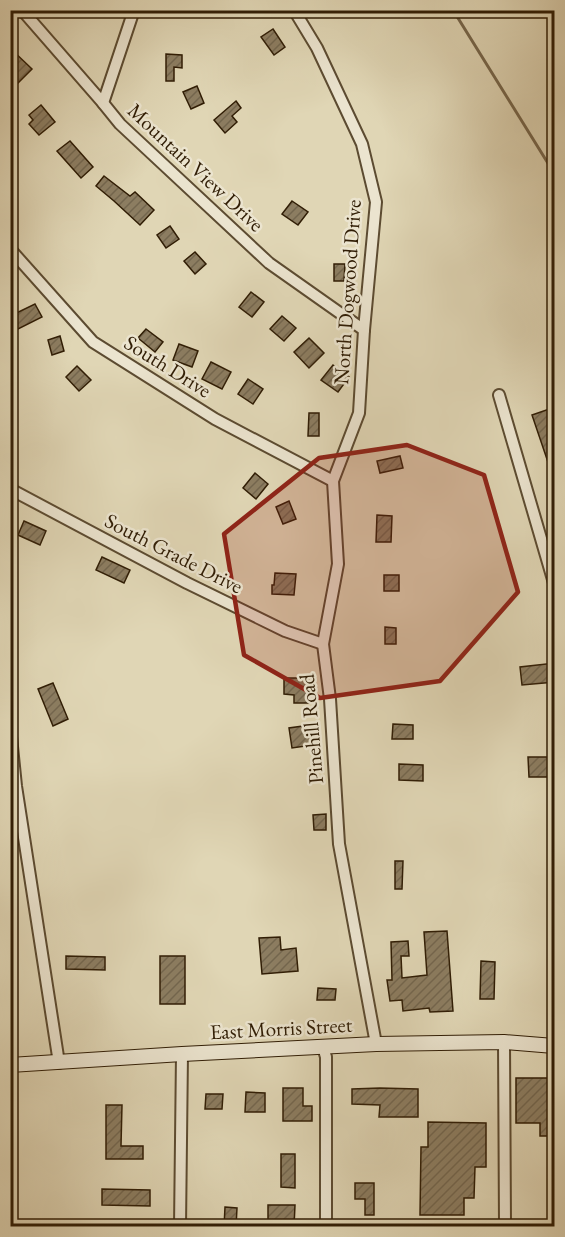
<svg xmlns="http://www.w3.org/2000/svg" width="565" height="1237" viewBox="0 0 565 1237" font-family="'EB Garamond',serif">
<defs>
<pattern id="building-hatch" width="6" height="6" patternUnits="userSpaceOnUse" patternTransform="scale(1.5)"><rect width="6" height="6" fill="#8c7d61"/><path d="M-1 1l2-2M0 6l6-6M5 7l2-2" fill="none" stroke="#73664e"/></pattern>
</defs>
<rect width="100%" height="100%" fill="#e0d6b5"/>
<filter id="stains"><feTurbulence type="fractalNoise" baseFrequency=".00333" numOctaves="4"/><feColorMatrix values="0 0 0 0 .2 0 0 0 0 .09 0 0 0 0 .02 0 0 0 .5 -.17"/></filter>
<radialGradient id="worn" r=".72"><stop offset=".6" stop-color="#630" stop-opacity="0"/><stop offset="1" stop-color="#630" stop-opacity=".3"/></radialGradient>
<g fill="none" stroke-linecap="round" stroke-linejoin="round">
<path stroke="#76664b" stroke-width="3" d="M 453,10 L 554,173"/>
</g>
<g fill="url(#building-hatch)" stroke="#301d05" stroke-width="1.5">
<path d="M 273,29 L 285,47 L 274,55 L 261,37 Z"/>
<path d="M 10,48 L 32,69 L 17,84 L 10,78 Z"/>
<path d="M 166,54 L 182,55 L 182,68 L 174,67 L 174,81 L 166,81 Z"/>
<path d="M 197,86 L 204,103 L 191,109 L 183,92 Z"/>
<path d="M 236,101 L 241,108 L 232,116 L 237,122 L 225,133 L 214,120 Z"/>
<path d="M 41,105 L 55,122 L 39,135 L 29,124 L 33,120 L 29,115 Z"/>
<path d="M 70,141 L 93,167 L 81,178 L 57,151 Z"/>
<path d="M 104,176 L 130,196 L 135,192 L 154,210 L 140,225 L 114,201 L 96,186 Z"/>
<path d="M 292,201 L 308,212 L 298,225 L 282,214 Z"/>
<path d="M 170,226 L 179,239 L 166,248 L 157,235 Z"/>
<path d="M 195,252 L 206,264 L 195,274 L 184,261 Z"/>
<path d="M 334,264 L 345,264 L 344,281 L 334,281 Z"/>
<path d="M 251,292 L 264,302 L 252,317 L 239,307 Z"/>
<path d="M 35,304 L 42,317 L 16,330 L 10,316 Z"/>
<path d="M 282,316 L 296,328 L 284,341 L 270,329 Z"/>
<path d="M 146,329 L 163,342 L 155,352 L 138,338 Z"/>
<path d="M 60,336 L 64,351 L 52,355 L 48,340 Z"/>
<path d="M 309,338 L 324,353 L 309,368 L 294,352 Z"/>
<path d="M 179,344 L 198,351 L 192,367 L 173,360 Z"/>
<path d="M 211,362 L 231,372 L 222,389 L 202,379 Z"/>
<path d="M 333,365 L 349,377 L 338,392 L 321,380 Z"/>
<path d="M 77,366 L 91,380 L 79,391 L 66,377 Z"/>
<path d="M 248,379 L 263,389 L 253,404 L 238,394 Z"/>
<path d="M 555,407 L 555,477 L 553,477 L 532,415 Z"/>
<path d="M 309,413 L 319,413 L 319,436 L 308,436 Z"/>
<path d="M 400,456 L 403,468 L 380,473 L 377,461 Z"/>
<path d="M 255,473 L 268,484 L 256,499 L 243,488 Z"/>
<path d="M 289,501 L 296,519 L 283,524 L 276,507 Z"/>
<path d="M 377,515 L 392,516 L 391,542 L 376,542 Z"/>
<path d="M 24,521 L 46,531 L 40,545 L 18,535 Z"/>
<path d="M 102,557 L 130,570 L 124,583 L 96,570 Z"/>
<path d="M 275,573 L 296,574 L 294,595 L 272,594 L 272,585 L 274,585 Z"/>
<rect x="384" y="575" width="15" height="16"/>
<path d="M 385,627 L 396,628 L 396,644 L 385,644 Z"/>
<path d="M 555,663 L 555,682 L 522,685 L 520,667 Z"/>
<path d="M 284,678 L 309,678 L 309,703 L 294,703 L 294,695 L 284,694 Z"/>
<path d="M 53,683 L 68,719 L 53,726 L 38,689 Z"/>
<path d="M 317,724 L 319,744 L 292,748 L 289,728 Z"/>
<path d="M 393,724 L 413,725 L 413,739 L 392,739 Z"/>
<path d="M 528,757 L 555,757 L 555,777 L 529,777 Z"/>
<path d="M 399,764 L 423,765 L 423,781 L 399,780 Z"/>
<path d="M 326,814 L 326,830 L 314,830 L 313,815 Z"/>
<path d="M 395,861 L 403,861 L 402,889 L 395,889 Z"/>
<path d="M 447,931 L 453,1011 L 430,1012 L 429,1008 L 403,1011 L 402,1000 L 390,1001 L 387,980 L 392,980 L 391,942 L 408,941 L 409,956 L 401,956 L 402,978 L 427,975 L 424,932 Z"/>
<path d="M 280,937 L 281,950 L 296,948 L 298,971 L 262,974 L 259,938 Z"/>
<path d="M 66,956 L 105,957 L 105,970 L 66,969 Z"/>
<rect x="160" y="956" width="25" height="48"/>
<path d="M 481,961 L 495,962 L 494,999 L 480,999 Z"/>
<path d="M 318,988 L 336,989 L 335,1000 L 317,1000 Z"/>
<path d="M 516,1078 L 555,1078 L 555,1136 L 540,1136 L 540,1123 L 516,1123 Z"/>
<path d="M 283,1088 L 303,1088 L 303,1106 L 312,1106 L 312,1121 L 283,1121 Z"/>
<path d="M 380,1088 L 418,1089 L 418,1117 L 379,1117 L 380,1105 L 352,1104 L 352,1089 Z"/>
<path d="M 246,1092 L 265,1093 L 265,1112 L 245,1112 Z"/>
<path d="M 206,1094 L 223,1094 L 222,1109 L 205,1109 Z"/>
<path d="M 106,1105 L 122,1105 L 121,1146 L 143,1146 L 143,1159 L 106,1159 Z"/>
<path d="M 428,1122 L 486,1123 L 486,1167 L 475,1167 L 474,1198 L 464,1198 L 464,1215 L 420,1215 L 421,1147 L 428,1147 Z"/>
<path d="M 281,1154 L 295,1154 L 295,1188 L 281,1187 Z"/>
<path d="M 355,1183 L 374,1183 L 374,1215 L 365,1215 L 365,1199 L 355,1199 Z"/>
<path d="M 102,1189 L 150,1190 L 150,1206 L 102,1205 Z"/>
<path d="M 268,1205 L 295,1205 L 294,1227 L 268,1227 Z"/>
<path d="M 225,1207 L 237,1208 L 236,1227 L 224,1227 Z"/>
</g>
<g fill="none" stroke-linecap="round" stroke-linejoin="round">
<defs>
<g id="minor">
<path d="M 22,10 L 103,103 L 120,124 L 269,263 L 364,330"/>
<path d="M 294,10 L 317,48 L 362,144 L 376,202 L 364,330 L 359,413 L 333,481 L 338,564 L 323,644 L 330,699 L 339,844 L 376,1044"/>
<path d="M 103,103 L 134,10"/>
<path d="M 10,249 L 93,342 L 215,419 L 333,481"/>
<path d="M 499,395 L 554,583"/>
<path d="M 10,489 L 187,583 L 285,631 L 323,644"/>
<path d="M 10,727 L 16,786 L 59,1063"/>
<path d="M 504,1042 L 505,1226"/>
<path d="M 323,1047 L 326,1057 L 326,1226"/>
<path d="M 180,1226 L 182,1054"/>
</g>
<path id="secondary" d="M 10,1065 L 182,1054 L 376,1044 L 504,1042 L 554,1046"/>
</defs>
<use href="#minor" stroke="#5c4b31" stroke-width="14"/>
<use href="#secondary" stroke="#301d05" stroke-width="16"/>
<use href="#minor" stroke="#ebe4cf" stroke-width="10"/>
<use href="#secondary" stroke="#ebe4cf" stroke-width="14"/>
</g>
<path fill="#8f2418" fill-opacity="0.2" stroke="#8f2418" stroke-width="4.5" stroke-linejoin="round" d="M 407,445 L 484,475 L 518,592 L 440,681 L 320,698 L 244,655 L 224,534 L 319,458 Z"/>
<g text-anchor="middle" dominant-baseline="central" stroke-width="5" stroke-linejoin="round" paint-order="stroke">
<g font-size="21" fill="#301d05" stroke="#ebe4cf">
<text transform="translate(196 167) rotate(43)">Mountain View Drive</text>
<text transform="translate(347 292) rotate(-86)">North Dogwood Drive</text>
<text transform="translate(168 366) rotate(32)">South Drive</text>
<text transform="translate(174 553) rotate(27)">South Grade Drive</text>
<text transform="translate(311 729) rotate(-95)">Pinehill Road</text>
<text transform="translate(281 1028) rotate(-3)">East Morris Street</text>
</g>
</g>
<rect width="565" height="1237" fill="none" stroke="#e0d6b5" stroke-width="36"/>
<rect x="12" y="12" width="541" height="1213" fill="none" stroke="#301d05" stroke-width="3"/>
<rect x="18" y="18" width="529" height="1201" fill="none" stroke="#301d05" stroke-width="1.5"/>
<rect width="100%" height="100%" filter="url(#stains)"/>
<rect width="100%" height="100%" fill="url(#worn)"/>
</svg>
